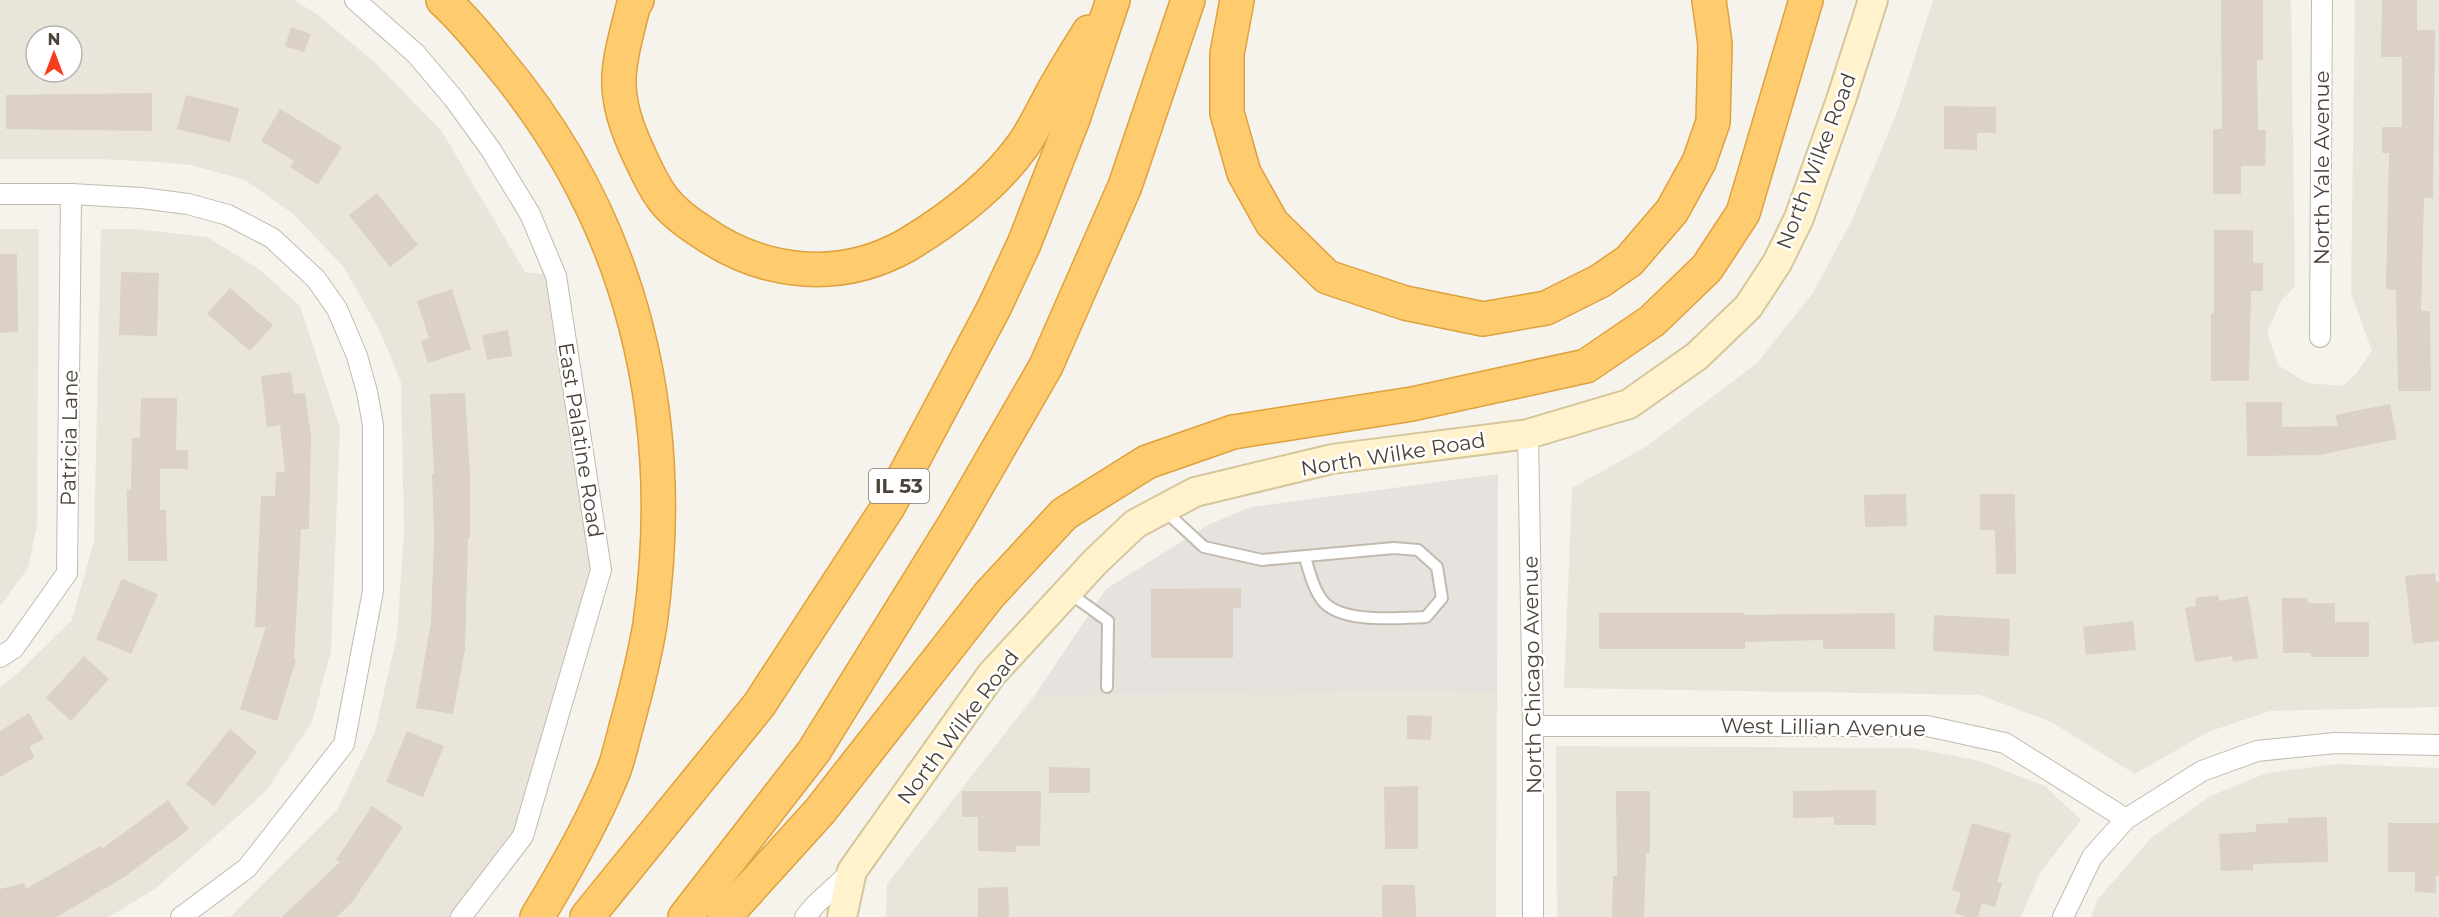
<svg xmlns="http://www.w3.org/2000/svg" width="2439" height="917" viewBox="0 0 2439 917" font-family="Montserrat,sans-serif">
<rect width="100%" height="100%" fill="#f6f3ec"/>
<g fill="#eae5da" fill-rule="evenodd">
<path d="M 0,0 L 294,0 L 318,15 L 373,61 L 441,130 L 525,272 L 556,276 L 601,570 L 523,836 L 461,917 L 230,917 L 337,810 L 375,732 L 397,635 L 404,531 L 401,382 L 380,331 L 343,266 L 292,213 L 245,180 L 191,165 L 156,162 L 100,159 L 0,159 ZM 36,36 L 72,36 L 72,72 L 36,72 Z"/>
<path d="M 1933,0 L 2291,0 L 2295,286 L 2281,301 L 2267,332 L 2278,365 L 2307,383 L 2343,386 L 2355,375 L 2372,351 L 2351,293 L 2355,0 L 2439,0 L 2439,707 L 2270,711 L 2208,732 L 2135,774 L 2051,722 L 1980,695 L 1564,688 L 1572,488 L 1647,446 L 1757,363 L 1813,293 L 1852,220 L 1898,110 Z"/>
<path d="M 0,229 L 39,229 L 37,525 L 28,568 L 0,606 Z"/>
<path d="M 101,229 L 136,229 L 207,237 L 259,269 L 300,306 L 340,428 L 331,651 L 312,722 L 265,792 L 156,888 L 109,917 L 0,917 L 0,687 L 18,673 L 72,620 L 94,541 Z"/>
<path d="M 1497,693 L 1496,917 L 886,917 L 887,884 L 1035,695 Z"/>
<path d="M 1556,746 L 1913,748 L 1980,761 L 2045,786 L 2081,820 L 2040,873 L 2021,917 L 1557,917 Z"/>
<path d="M 2336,764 L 2439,768 L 2439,917 L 2091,917 L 2098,899 L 2151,838 L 2210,796 L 2267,773 Z"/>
</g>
<path fill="#e6e2dd" d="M 1498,474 L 1497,693 L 1035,695 L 1106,589 L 1208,525 L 1251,507 Z"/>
<g fill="#dbd1c4">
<path d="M 2221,0 L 2263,0 L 2263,60 L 2257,60 L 2258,130 L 2266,130 L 2265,166 L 2241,166 L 2241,194 L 2213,194 L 2213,129 L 2222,129 Z"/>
<path d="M 2382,0 L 2417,0 L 2417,30 L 2435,30 L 2433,198 L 2424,198 L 2421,311 L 2430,311 L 2431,391 L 2398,391 L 2396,290 L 2386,289 L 2389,153 L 2382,153 L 2382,127 L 2402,127 L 2402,57 L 2381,57 Z"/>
<path d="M 291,27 L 311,34 L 304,52 L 285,46 Z"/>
<path d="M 152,93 L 152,131 L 6,129 L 6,95 Z"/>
<path d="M 186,95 L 239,108 L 230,142 L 177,129 Z"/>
<path d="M 1944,106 L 1996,107 L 1996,133 L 1977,133 L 1977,150 L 1944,149 Z"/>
<path d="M 280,109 L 342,147 L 318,185 L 290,167 L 294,161 L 261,141 Z"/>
<path d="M 377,193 L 418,245 L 390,267 L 349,215 Z"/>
<path d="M 2214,230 L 2253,230 L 2253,263 L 2263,263 L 2263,291 L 2251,291 L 2249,381 L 2211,381 L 2211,313 L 2214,313 Z"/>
<path d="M 0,254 L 17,254 L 18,332 L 0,333 Z"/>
<path d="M 121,272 L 159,273 L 157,336 L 119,335 Z"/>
<path d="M 230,288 L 273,325 L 250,351 L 207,314 Z"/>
<path d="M 452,289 L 471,349 L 428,363 L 421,341 L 429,338 L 417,301 Z"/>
<path d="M 508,330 L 512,356 L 487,360 L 482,335 Z"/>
<path d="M 291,372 L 294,394 L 305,393 L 311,437 L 309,529 L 301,529 L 294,659 L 296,660 L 277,721 L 240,709 L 266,627 L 255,627 L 261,496 L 275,496 L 276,472 L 285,472 L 280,425 L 267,427 L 261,376 Z"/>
<path d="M 465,393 L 470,474 L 470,538 L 468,538 L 465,650 L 453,714 L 416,708 L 431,622 L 434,538 L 432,474 L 434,474 L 430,394 Z"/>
<path d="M 141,398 L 177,398 L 176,450 L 188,450 L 188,469 L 160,469 L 160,510 L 166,510 L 167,561 L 128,561 L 127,490 L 131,490 L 132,438 L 140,438 Z"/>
<path d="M 2246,402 L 2282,402 L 2282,427 L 2338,426 L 2335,415 L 2390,404 L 2397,439 L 2319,455 L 2247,456 Z"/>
<path d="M 1906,494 L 1907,526 L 1865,527 L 1864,495 Z"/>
<path d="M 1980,494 L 2015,494 L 2016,574 L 1996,574 L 1995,530 L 1980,530 Z"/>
<path d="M 2435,573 L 2436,582 L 2439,582 L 2439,641 L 2413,644 L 2405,576 Z"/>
<path d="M 122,579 L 158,594 L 131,654 L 96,639 Z"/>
<path d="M 1241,588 L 1241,608 L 1233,608 L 1233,658 L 1151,658 L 1151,589 Z"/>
<path d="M 2218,595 L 2219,601 L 2248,596 L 2258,658 L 2233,662 L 2232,656 L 2195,662 L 2185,608 L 2196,606 L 2195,598 Z"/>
<path d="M 2282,598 L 2307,598 L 2308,603 L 2335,603 L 2335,622 L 2369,622 L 2369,657 L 2311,657 L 2311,653 L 2283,653 Z"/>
<path d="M 1599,613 L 1744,613 L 1744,615 L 1895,613 L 1895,649 L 1823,649 L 1823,640 L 1745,642 L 1745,649 L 1599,649 Z"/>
<path d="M 1934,615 L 2010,619 L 2009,656 L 1933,651 Z"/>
<path d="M 2133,621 L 2136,650 L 2086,655 L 2083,627 Z"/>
<path d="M 84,656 L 109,679 L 71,721 L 46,698 Z"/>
<path d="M 29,713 L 44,739 L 29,747 L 35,757 L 0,777 L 0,731 Z"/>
<path d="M 1407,715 L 1432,716 L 1431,740 L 1407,739 Z"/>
<path d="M 230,729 L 257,752 L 214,806 L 186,784 Z"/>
<path d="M 407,731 L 444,746 L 423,797 L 386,782 Z"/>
<path d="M 1049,767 L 1090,768 L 1090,793 L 1049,793 Z"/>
<path d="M 1418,786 L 1418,849 L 1385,849 L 1384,787 Z"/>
<path d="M 1876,790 L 1876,825 L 1834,825 L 1834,817 L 1793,818 L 1793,791 Z"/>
<path d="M 962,791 L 1041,791 L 1040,846 L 1016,846 L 1016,852 L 978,851 L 978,817 L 962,817 Z"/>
<path d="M 1616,791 L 1650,791 L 1650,853 L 1646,853 L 1644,917 L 1612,917 L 1613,876 L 1617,876 Z"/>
<path d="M 168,800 L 189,829 L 124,877 L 57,917 L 0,917 L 0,889 L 24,883 L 26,889 L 100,846 L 102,849 Z"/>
<path d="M 372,806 L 403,827 L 352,902 L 337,917 L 282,917 L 340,862 L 336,860 Z"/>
<path d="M 2327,817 L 2328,862 L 2253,864 L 2253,870 L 2221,871 L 2219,834 L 2256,832 L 2256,824 L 2288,823 L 2288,818 Z"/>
<path d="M 1972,823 L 2011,834 L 1997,882 L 2002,883 L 1995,907 L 1982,903 L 1978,917 L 1967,917 L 1955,913 L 1961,893 L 1952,890 Z"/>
<path d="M 2388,823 L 2439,823 L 2439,876 L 2436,876 L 2436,893 L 2415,892 L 2415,872 L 2388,872 Z"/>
<path d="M 1382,885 L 1415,885 L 1416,917 L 1382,917 Z"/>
<path d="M 1008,887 L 1009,917 L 978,917 L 978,888 Z"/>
</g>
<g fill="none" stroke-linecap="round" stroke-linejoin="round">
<defs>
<g id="lane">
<path d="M 1165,511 L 1204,547 L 1262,560 L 1394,548 L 1418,550 L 1437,567 L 1442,598 L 1426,617 C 1399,618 1340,624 1322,600 C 1313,588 1309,571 1305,557"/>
<path d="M 1068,592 L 1108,621 L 1107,687"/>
</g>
<g id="street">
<path d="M 355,0 L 416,54 L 454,99 L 491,150 L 530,214 L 556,276 L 601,570 L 523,836 L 461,917"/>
<path d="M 0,194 L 71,194 L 141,198 L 188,204 L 228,215 L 272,238 L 316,279 L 337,309 L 357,356 L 367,392 L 373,425 L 373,591 L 344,744 L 247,868 L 181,917"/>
<path d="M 2320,337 L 2322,0"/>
<path d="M 1528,434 L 1533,726 L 1533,917"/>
<path d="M 0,657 L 14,648 L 67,573 L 71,194"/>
<path d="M 1533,726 L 1927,726 L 2005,743 L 2126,819"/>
<path d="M 805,917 L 816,904 L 852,871"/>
<path d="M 2063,917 L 2092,857 L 2126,819 L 2202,771 L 2257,751 L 2335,743 L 2439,745"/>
</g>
<path id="secondary" d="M 842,917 L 852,871 L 991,675 L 1095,562 L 1135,524 L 1195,492 L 1332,459 L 1528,434 L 1629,404 L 1697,356 L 1748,307 L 1777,263 L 1799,218 L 1841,100 L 1873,0"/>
<g id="highway">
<path d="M 443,0 C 463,18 480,39 497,60 C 633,221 679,416 650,624 C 644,661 635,695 625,731 C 621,746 618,761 612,775 C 592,824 565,871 537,917"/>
<path d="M 637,0 L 633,7 C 628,29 618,60 619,83 C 619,105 627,128 636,148 C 644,165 652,185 664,200 C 674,213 688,223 702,232 C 764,275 840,283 907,245 C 950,219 993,187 1023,145 C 1035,128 1044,108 1054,90 C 1065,70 1077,51 1089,32"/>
<path d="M 1237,0 L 1227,54 L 1227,113 L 1244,173 L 1272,223 L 1327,277 L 1405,303 L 1483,319 L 1546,308 L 1600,281 L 1629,261 L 1672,211 L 1699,162 L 1713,122 L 1715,44 L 1709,0"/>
<path d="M 587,917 L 759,705 L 888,507 L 994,308 L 1024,244 L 1073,119 L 1113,0"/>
<path d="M 685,917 L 814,751 L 956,522 L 1046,366 L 1125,186 L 1188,0"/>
<path d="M 724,917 L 820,811 L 989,595 L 1064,514 L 1147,462 L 1233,432 L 1412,404 L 1586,366 L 1652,321 L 1707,268 L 1743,213 L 1806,0"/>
</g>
</defs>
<use href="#lane" stroke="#c2baae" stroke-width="14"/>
<use href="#street" stroke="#c2baae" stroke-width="22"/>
<use href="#secondary" stroke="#d5c69b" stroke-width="32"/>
<use href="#highway" stroke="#dfa13d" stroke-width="36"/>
<use href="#lane" stroke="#fff" stroke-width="10"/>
<use href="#street" stroke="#fff" stroke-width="20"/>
<use href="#secondary" stroke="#fff2cd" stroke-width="28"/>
<use href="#highway" stroke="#fecc6f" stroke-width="33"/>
</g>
<g text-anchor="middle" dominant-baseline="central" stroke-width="5" stroke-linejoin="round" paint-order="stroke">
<rect fill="#fff" stroke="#817b74" stroke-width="1.5" x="869" y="469" width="60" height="34" rx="4.5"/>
<g font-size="20" font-weight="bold" fill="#4b4339">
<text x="899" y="486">IL 53</text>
</g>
<g font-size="21" fill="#4b4339" stroke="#fff">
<text transform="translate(1816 161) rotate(-69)">North Wilke Road</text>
<text transform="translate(2321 168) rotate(-90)">North Yale Avenue</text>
<text transform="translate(69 438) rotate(-89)">Patricia Lane</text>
<text transform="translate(581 440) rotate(81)">East Palatine Road</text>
<text transform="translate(1393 454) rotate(-9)">North Wilke Road</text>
<text transform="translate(1532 675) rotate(-91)">North Chicago Avenue</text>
<text transform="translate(958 727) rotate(-53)">North Wilke Road</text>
<text transform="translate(1823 727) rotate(1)">West Lillian Avenue</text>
</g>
</g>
<g transform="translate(54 54)"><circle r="28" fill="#ffffff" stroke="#b7b4b0" stroke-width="1.5"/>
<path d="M0-4.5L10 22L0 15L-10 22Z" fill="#fa3c1e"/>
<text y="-9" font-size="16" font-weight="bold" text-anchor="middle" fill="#4b4339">N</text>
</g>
</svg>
